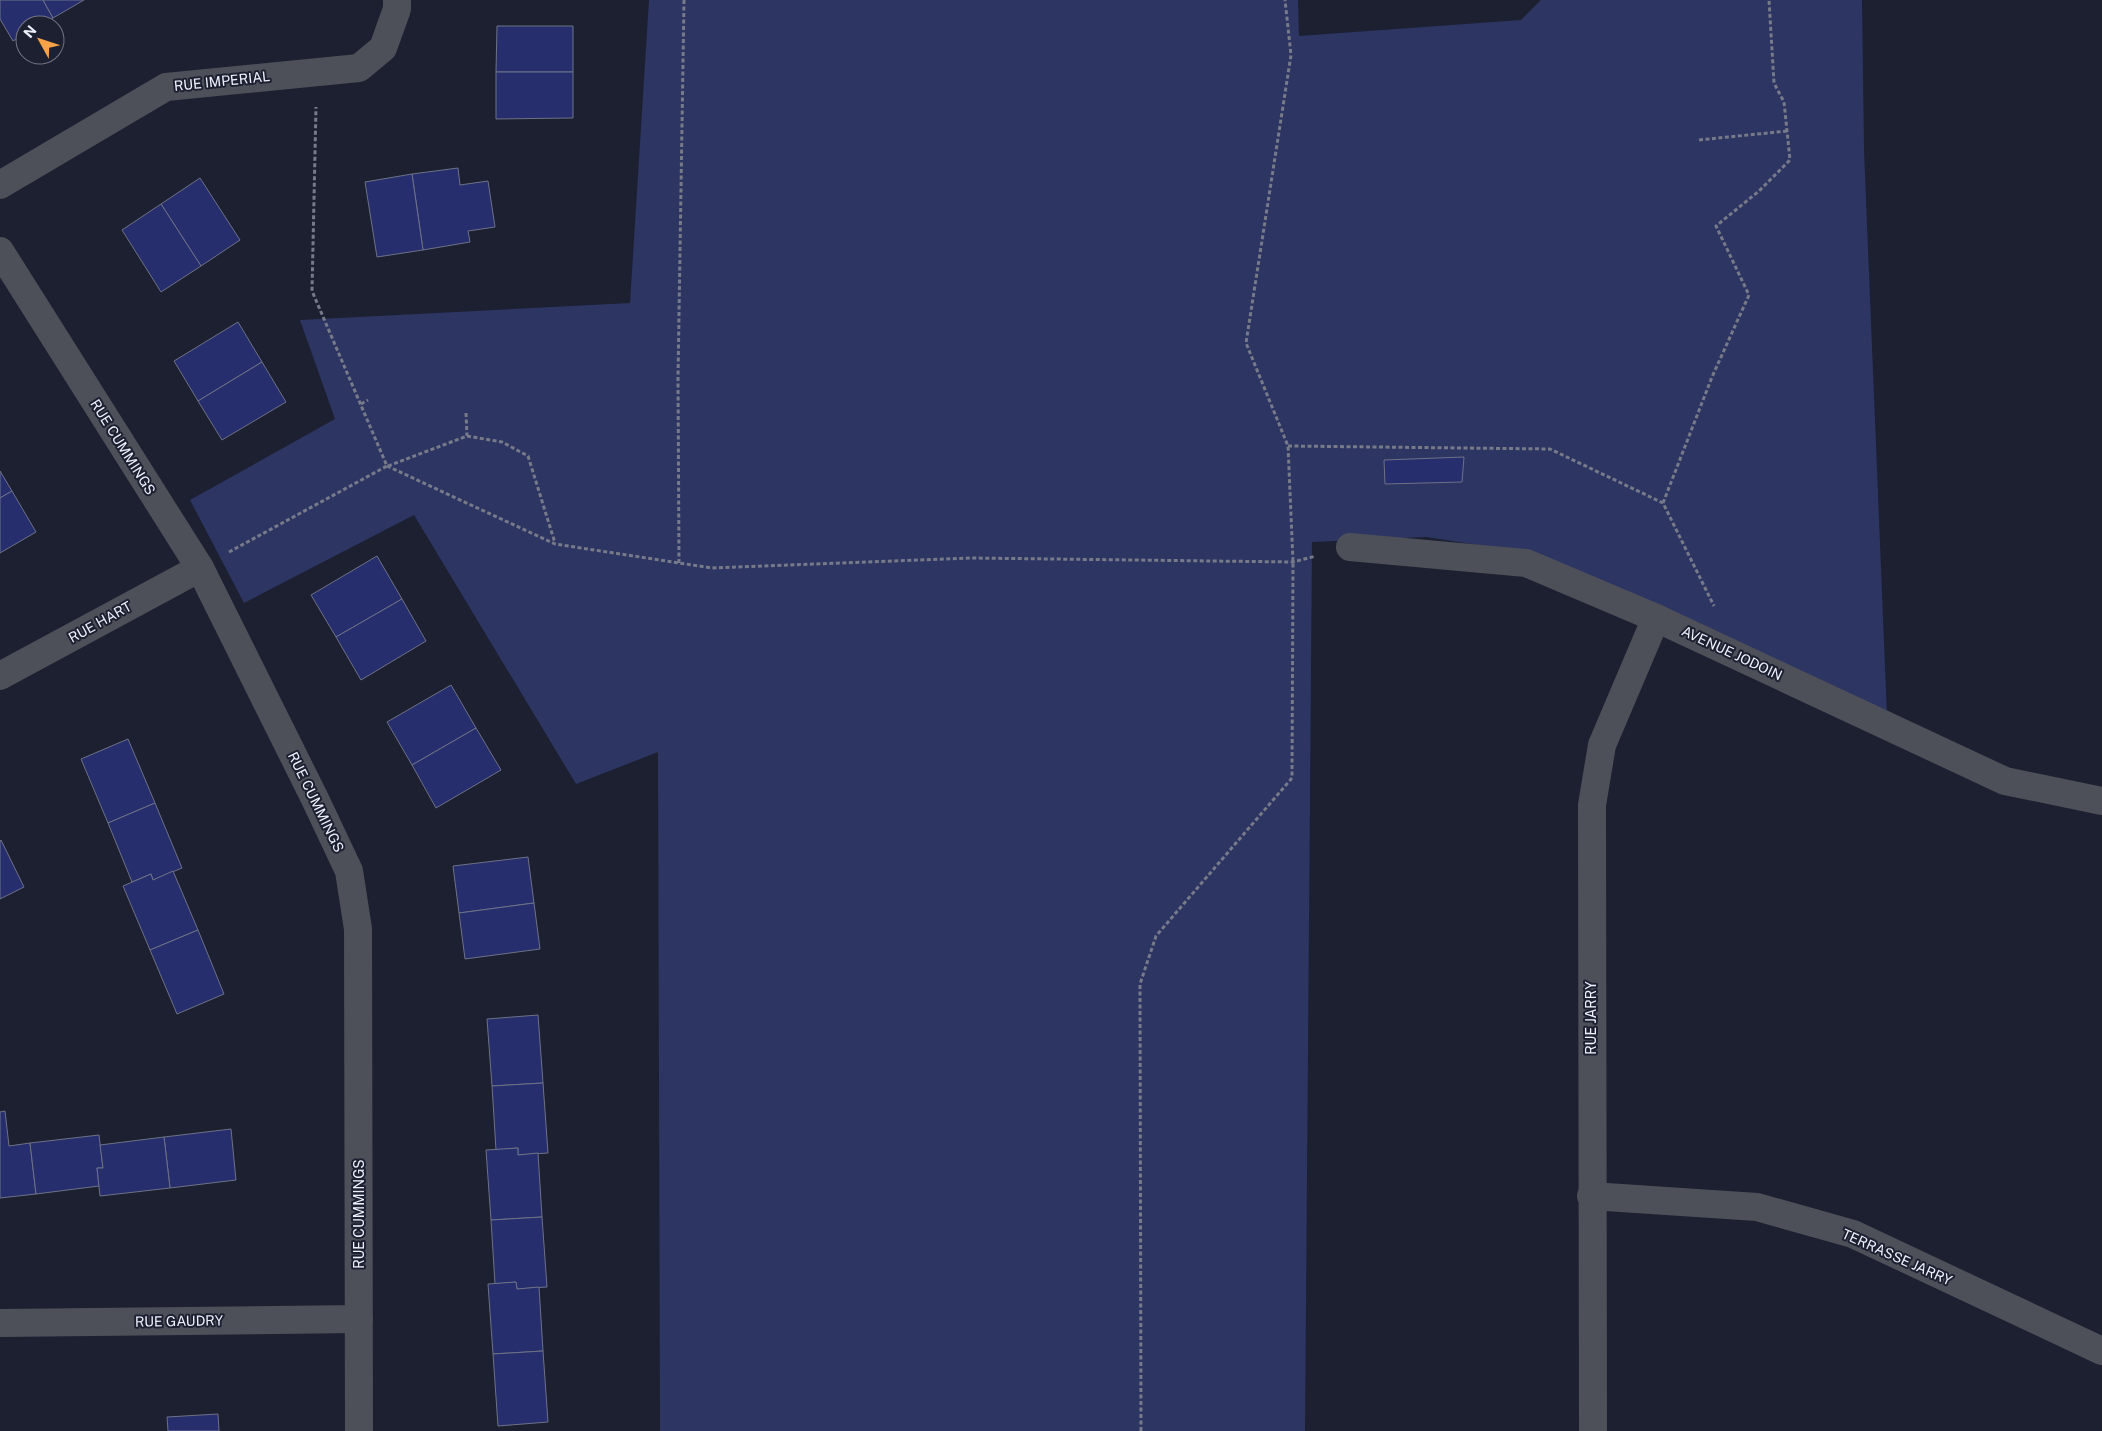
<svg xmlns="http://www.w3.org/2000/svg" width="2102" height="1431" viewBox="0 0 2102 1431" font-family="'Public Sans',sans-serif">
<rect width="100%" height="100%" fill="#1c2031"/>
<path fill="#2d3563" d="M 649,0 L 1298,0 L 1299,36 L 1521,20 L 1541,0 L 1862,0 L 1864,150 L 1887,716 L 1531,553 L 1426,537 L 1312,542 L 1305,1431 L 660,1431 L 658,752 L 576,784 L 414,515 L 244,603 L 190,500 L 335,419 L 300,320 L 630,303 Z"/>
<g fill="#272e6d" stroke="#6d7286">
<path d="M 0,0 L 43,0 L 53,18 L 41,25 L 25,25 L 25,34 L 13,41 L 0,19 Z"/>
<path d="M 43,0 L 84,0 L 53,18 Z"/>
<path d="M 497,26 L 573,26 L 573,72 L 496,72 Z"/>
<path d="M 496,72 L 573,72 L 573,118 L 496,119 Z"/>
<path d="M 458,168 L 460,185 L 488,181 L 495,227 L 468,231 L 470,242 L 423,250 L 412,174 Z"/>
<path d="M 412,174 L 423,250 L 377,257 L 365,182 Z"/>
<path d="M 200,178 L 240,240 L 201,266 L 161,204 Z"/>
<path d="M 161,204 L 201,266 L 161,292 L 122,230 Z"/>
<path d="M 238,322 L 262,362 L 198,401 L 174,361 Z"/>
<path d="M 262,362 L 286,402 L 222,440 L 198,401 Z"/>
<path d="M 1464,457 L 1462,482 L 1385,484 L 1384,460 Z"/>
<path d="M 0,471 L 12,491 L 0,498 Z"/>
<path d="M 12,491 L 36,532 L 0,553 L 0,498 Z"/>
<path d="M 377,556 L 402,599 L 336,637 L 311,595 Z"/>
<path d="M 402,599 L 426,641 L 361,680 L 336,637 Z"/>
<path d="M 451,685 L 476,728 L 412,765 L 387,722 Z"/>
<path d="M 476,728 L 501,770 L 436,808 L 412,765 Z"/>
<path d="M 128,739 L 155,803 L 108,823 L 81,759 Z"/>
<path d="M 155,803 L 182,868 L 153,880 L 151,874 L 132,882 L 108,823 Z"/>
<path d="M 1,840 L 24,887 L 0,899 L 0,841 Z"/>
<path d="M 528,857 L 534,903 L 459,913 L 453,866 Z"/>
<path d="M 173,871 L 198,930 L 150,950 L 123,886 L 151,874 L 153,880 Z"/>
<path d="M 534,903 L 540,949 L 465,959 L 459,913 Z"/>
<path d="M 198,930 L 224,994 L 177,1014 L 150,950 Z"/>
<path d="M 538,1015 L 543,1083 L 492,1086 L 487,1019 Z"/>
<path d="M 543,1083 L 548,1153 L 518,1155 L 518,1148 L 496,1150 L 492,1086 Z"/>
<path d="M 5,1111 L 9,1146 L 30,1143 L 36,1194 L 0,1198 L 0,1112 Z"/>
<path d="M 231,1129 L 236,1180 L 170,1188 L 164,1137 Z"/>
<path d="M 99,1135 L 103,1168 L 97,1168 L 99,1186 L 36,1194 L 30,1143 Z"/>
<path d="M 164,1137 L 170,1188 L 100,1196 L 97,1168 L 103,1168 L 100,1145 Z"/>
<path d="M 518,1148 L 518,1155 L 538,1153 L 542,1217 L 491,1220 L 486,1150 Z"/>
<path d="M 542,1217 L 547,1287 L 517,1289 L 516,1282 L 495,1284 L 491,1220 Z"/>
<path d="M 516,1282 L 517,1289 L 539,1287 L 543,1351 L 493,1354 L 488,1284 Z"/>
<path d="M 543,1351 L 548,1422 L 498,1426 L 493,1354 Z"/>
<path d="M 218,1414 L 219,1431 L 168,1431 L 167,1417 Z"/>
</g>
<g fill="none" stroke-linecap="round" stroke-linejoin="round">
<g stroke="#777a89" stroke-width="3" stroke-dasharray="4 2.5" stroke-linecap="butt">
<path d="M 1699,140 L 1787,131"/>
<path d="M 361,404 L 368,400"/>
<path d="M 466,413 L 467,436"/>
<path d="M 1288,446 L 1550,449 L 1663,503 L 1714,606"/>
<path d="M 387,466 L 555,544 L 712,568 L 972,558 L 1293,562 L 1316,556"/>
<path d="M 388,466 L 467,436 L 502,442 L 528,456 L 555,543"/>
<path d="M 1663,503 L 1712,377 L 1749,295 L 1716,226 L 1759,191 L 1790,160 L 1784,102 L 1774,83 L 1769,0"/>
<path d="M 229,552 L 387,466 L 312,291 L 316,107"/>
<path d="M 679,563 L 678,378 L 684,0"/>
<path d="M 1141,1431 L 1140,984 L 1156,936 L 1292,778 L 1293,562 L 1288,446 L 1246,343 L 1291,55 L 1285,0"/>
</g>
<g stroke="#4e5059" stroke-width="28">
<path d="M 0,185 L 166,87 L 359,68 L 383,48 L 397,9 L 397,0"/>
<path d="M 0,251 L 200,568 L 315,799 L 349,871 L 358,929 L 359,1431"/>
<path d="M 1350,547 L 1526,563 L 1656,618 L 2005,781 L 2102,801"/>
<path d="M 0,676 L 200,568"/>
<path d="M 1591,1196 L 1757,1207 L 1853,1234 L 2102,1351"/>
<path d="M 0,1323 L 359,1319"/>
<path d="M 1593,1431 L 1592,805 L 1602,745 L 1656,618"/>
</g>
</g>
<g text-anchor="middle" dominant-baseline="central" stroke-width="4" stroke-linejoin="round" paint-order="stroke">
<g font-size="14" fill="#eef1fd" stroke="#1c2031">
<text transform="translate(222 81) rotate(-6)">RUE IMPERIAL</text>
<text transform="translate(123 447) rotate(58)">RUE CUMMINGS</text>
<text transform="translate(100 622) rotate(-29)">RUE HART</text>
<text transform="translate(1732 653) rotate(25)">AVENUE JODOIN</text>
<text transform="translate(316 802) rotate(64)">RUE CUMMINGS</text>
<text transform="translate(1591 1018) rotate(-90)">RUE JARRY</text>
<text transform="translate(359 1214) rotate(-90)">RUE CUMMINGS</text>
<text transform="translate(1897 1257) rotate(24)">TERRASSE JARRY</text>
<text transform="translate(179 1321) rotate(-1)">RUE GAUDRY</text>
</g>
</g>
<g transform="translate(40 40) rotate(310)"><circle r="24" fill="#1c2031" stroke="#707483"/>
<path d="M0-4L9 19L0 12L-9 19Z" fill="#f6a248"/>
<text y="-8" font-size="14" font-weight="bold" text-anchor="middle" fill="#eef1fd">N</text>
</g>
</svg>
